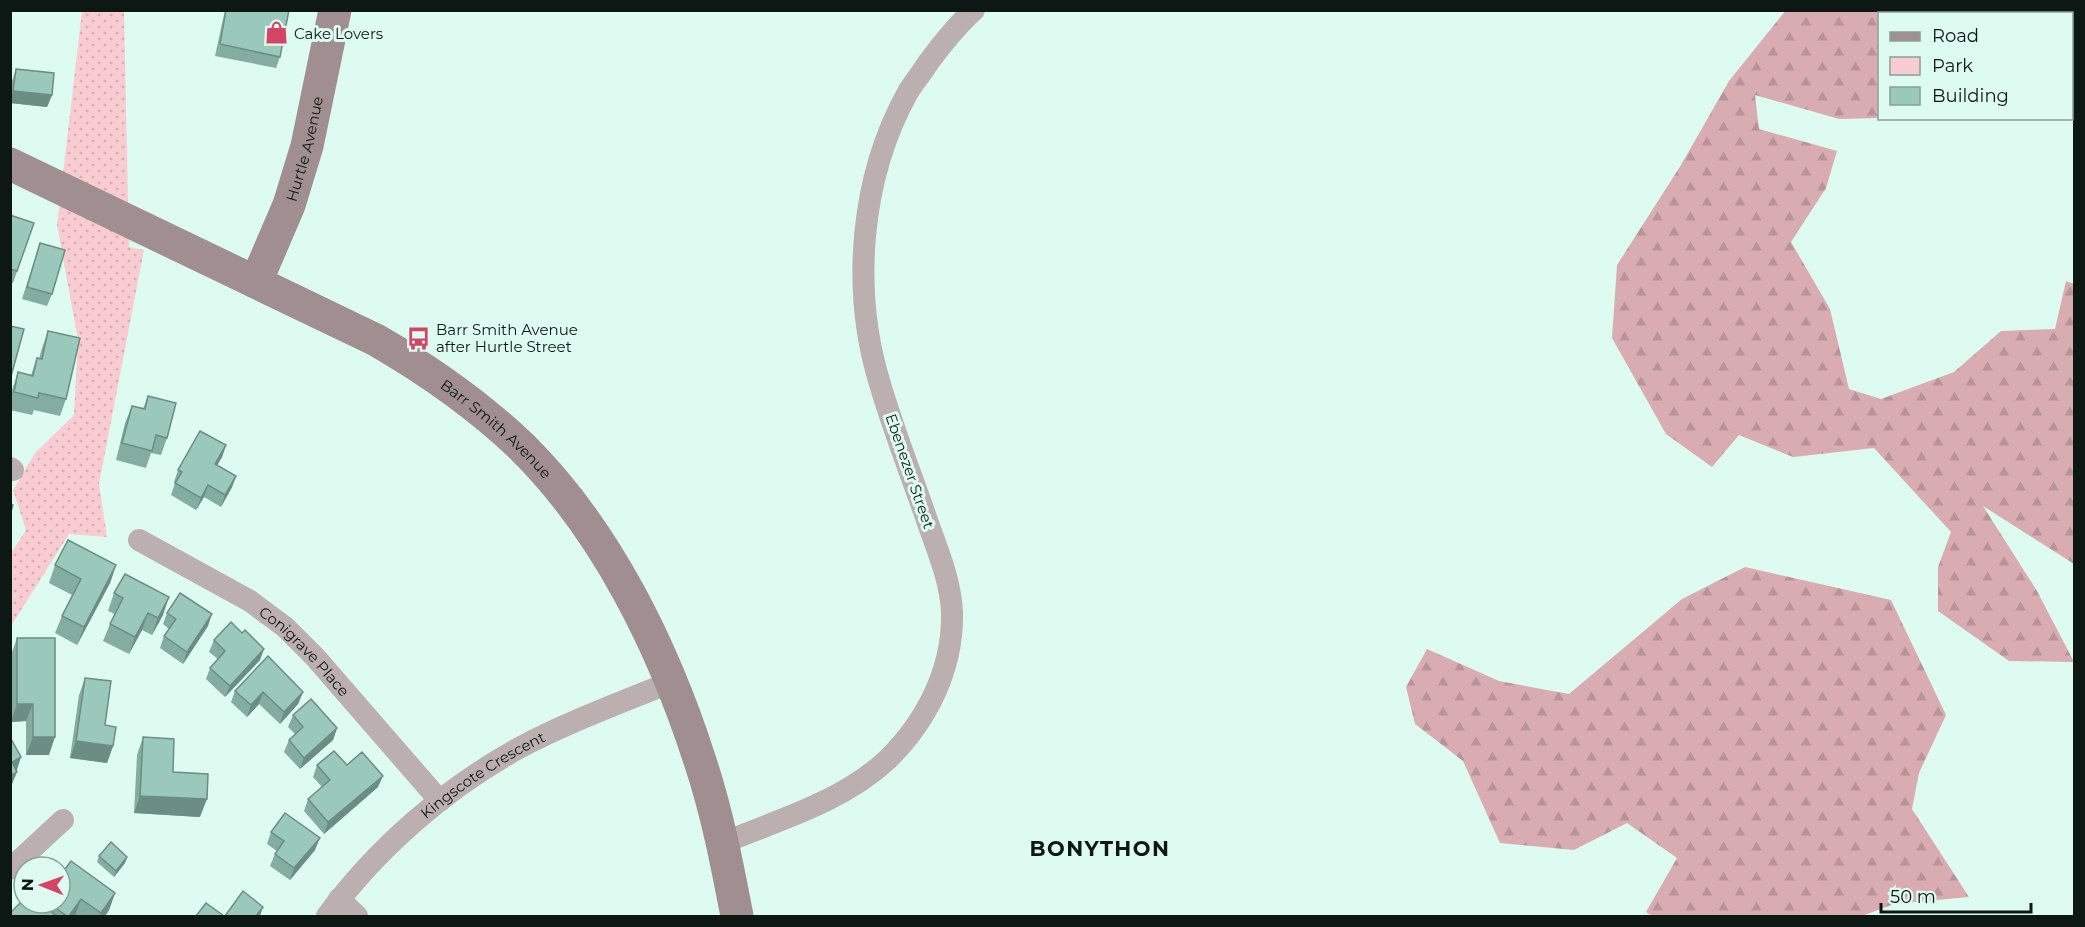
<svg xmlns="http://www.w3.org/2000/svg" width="2085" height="927" viewBox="0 0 2085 927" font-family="Montserrat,sans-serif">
<defs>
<pattern id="green-dots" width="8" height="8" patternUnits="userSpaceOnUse" patternTransform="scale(1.5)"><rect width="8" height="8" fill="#f8ccd1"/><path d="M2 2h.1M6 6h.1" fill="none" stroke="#d3aeb3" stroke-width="1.8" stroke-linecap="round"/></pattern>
<pattern id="forest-firs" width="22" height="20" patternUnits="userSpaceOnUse" patternTransform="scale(1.5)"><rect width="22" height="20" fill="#d8acb1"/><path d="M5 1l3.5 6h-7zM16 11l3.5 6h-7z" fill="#b89397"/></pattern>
</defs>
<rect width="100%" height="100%" fill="#defbf2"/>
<path fill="url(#green-dots)" d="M 82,11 L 124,11 L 129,247 L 144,250 L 99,484 L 107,537 L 69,534 L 11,626 L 11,553 L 26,530 L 13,490 L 35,453 L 74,415 L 78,340 L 57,225 Z"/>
<g fill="url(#forest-firs)">
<path d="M 1786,10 L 1975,10 L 1979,13 L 1880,14 L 1880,118 L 1839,119 L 1755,95 L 1759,129 L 1837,151 L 1826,188 L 1791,242 L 1830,309 L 1849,389 L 1881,399 L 1954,372 L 2001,331 L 2055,329 L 2066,281 L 2074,284 L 2074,564 L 1983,506 L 2037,591 L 2074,662 L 2009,661 L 1938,611 L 1938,567 L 1951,532 L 1874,448 L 1793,457 L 1739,435 L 1712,467 L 1666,434 L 1612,338 L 1617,265 L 1681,165 L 1729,81 Z"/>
<path d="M 1745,567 L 1891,600 L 1946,715 L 1919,773 L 1912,809 L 1969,897 L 1894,904 L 1862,916 L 1652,916 L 1646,912 L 1677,858 L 1627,823 L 1574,850 L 1500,843 L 1463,761 L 1415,724 L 1406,687 L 1427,649 L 1499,681 L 1569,694 L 1682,599 Z"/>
</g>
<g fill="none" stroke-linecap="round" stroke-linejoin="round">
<g stroke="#bcafb0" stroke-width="22">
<path d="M 10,468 L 13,470"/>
<path id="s1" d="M 139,540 L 250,601 L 285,627 L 315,657 L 440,801"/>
<path d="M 723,843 C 778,820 842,802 887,760 C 927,721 953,669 952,613 C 951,583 939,554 929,526 C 913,479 894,432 880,384 C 851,290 860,178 908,92 C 914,82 922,73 928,63 C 942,44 956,26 974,10"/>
<path d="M 10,869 L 63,820"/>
<path d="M 339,899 L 357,916"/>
<path id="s2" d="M 327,916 C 377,848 445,789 519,748 C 568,722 620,703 671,682"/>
</g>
<g stroke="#a08e90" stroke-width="33">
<path id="s3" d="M 10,164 L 376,340 C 428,370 478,405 522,447 C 607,531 664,649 700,761 C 717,812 727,864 737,916"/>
<path id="s4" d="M 256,282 L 289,205 L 307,146 L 335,10"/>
</g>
</g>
<g fill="#84ada2">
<path d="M 225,10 L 289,10 L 280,57 L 276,68 L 215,56 Z"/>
<path d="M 16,69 L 52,95 L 47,107 L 10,103 L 12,81 Z"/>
<path d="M 10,215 L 34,223 L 13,283 L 10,282 Z"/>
<path d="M 40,243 L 52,294 L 47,306 L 22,299 Z"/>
<path d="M 48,331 L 66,399 L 60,416 L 34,410 L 32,415 L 10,410 L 10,396 L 18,372 L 31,375 L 37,358 L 39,359 L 42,348 Z"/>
<path d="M 148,396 L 167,438 L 161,455 L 151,453 L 146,468 L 116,460 L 125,423 L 132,406 L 143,409 Z"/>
<path d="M 226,445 L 222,457 L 217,465 L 236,476 L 232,487 L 221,507 L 204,497 L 196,510 L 171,495 L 175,483 L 174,482 L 178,470 Z"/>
<path d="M 55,565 L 116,565 L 110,583 L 77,645 L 55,633 L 62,616 L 72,595 L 49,583 Z"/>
<path d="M 114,593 L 163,615 L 152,635 L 142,630 L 129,654 L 103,641 L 110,624 L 115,614 L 108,611 Z"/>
<path d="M 167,613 L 208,626 L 183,664 L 160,648 L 164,636 L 169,629 L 163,624 Z"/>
<path d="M 242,633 L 260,660 L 225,697 L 206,679 L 210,668 L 218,659 L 209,652 L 214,640 Z"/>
<path d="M 17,638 L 49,755 L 26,755 L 26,721 L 11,722 L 11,655 Z"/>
<path d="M 85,678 L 113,746 L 107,763 L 70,758 L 79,695 Z"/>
<path d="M 235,691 L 303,692 L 298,704 L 280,724 L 259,704 L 247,717 L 231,702 Z"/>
<path d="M 293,715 L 337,728 L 333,740 L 300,769 L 284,752 L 289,740 L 295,734 L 288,727 Z"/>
<path d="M 143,737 L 173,772 L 200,817 L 134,813 L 137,755 Z"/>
<path d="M 317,765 L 347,765 L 378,787 L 324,834 L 304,811 L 308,799 L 322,787 L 313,777 Z"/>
<path d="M 271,832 L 315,850 L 290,880 L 270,866 L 275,854 L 277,851 L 267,844 Z"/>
<path d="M 99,856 L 127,857 L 125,863 L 114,877 L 97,862 Z"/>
<path d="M 115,893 L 109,910 L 105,916 L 10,916 L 43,903 L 60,903 Z"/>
</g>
<g fill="#6c8d84">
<path d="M 13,91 L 52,95 L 47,107 L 10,103 L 10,99 Z"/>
<path d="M 226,445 L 222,457 L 211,476 L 215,464 Z"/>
<path d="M 236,476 L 232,487 L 221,507 L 225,495 Z"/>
<path d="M 208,485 L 204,497 L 196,510 L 201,498 Z"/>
<path d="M 116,565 L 110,583 L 77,645 L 84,627 Z"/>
<path d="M 169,597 L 163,615 L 152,635 L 158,618 Z"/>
<path d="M 148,613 L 142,630 L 129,654 L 135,637 Z"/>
<path d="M 212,614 L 208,626 L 183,664 L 187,652 Z"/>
<path d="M 264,649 L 260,660 L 225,697 L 230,686 Z"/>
<path d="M 263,692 L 259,704 L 247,717 L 251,705 Z"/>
<path d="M 303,692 L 298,704 L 280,724 L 284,712 Z"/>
<path d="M 17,704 L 33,704 L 26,721 L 11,722 Z"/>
<path d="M 337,728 L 333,740 L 300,769 L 304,758 Z"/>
<path d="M 33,737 L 55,737 L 49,755 L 26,755 Z"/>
<path d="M 76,741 L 113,746 L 107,763 L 70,758 Z"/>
<path d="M 21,757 L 16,773 L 17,772 L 10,789 L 10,765 L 12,762 Z"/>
<path d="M 383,776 L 378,787 L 324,834 L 328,822 Z"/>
<path d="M 140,796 L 207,799 L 200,817 L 134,813 Z"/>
<path d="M 320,838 L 315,850 L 290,880 L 294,868 Z"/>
<path d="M 127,857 L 125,863 L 114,877 L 116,871 Z"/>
<path d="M 115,893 L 109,910 L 105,916 L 100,916 L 101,913 Z"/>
<path d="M 81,899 L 75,916 L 69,916 Z"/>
<path d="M 263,907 L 260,916 L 256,916 Z"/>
</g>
<g fill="#9ac9bc" stroke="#6c8d84" stroke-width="1.5">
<path d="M 226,10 L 289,10 L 280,57 L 220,44 Z"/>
<path d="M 16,69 L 54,73 L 52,95 L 13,91 Z"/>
<path d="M 10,215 L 34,223 L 17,271 L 10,269 Z"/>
<path d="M 40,243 L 65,250 L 52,294 L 27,287 Z"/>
<path d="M 10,326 L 24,329 L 10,380 Z"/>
<path d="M 48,331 L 80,338 L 66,399 L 39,393 L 38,398 L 14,392 L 18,372 L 33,376 L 37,358 L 42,359 Z"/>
<path d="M 148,396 L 176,403 L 167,438 L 156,435 L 152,451 L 122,443 L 132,406 L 145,409 Z"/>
<path d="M 200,431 L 226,445 L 215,464 L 236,476 L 225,495 L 208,485 L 201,498 L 175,483 L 182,472 L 178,470 Z"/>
<path d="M 10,504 L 13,505 L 10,515 Z"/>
<path d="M 68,540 L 116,565 L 84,627 L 62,616 L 81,579 L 55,565 Z"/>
<path d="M 125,574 L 169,597 L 158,618 L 148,613 L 135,637 L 110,624 L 123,598 L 114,593 Z"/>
<path d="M 180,593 L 212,614 L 187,652 L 164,636 L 176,619 L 167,613 Z"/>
<path d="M 231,622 L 242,633 L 245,630 L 264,649 L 230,686 L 210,668 L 225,651 L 214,640 Z"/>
<path d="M 17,638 L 55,638 L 55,737 L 33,737 L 33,704 L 17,704 Z"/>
<path d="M 268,656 L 303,692 L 284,712 L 263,692 L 251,705 L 235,691 Z"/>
<path d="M 85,678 L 111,681 L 105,725 L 116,727 L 113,746 L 76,741 Z"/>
<path d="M 311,699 L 337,728 L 304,758 L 289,740 L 303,727 L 293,715 Z"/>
<path d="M 10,737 L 21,757 L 12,762 L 17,772 L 10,776 Z"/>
<path d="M 143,737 L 174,739 L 173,772 L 208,774 L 207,799 L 140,796 Z"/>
<path d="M 334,751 L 347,765 L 362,752 L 383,776 L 328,822 L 308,799 L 330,780 L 317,765 Z"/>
<path d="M 285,813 L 320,838 L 294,868 L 275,854 L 284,841 L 271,832 Z"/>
<path d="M 111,842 L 127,857 L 116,871 L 99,856 Z"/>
<path d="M 71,861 L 115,893 L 101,913 L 81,899 L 69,916 L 67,916 L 48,903 L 60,903 L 60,876 Z"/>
<path d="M 243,891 L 263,907 L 256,916 L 225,916 Z"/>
<path d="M 24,899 L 24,903 L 42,903 L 56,916 L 10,916 L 10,913 Z"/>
<path d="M 206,903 L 224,916 L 196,916 Z"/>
</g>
<defs>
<symbol id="shop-bare" viewBox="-9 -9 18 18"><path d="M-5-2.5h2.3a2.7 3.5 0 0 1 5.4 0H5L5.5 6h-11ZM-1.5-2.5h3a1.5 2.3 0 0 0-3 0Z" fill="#d44565" stroke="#defbf2" stroke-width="2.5" paint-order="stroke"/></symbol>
<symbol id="bus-bare" viewBox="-9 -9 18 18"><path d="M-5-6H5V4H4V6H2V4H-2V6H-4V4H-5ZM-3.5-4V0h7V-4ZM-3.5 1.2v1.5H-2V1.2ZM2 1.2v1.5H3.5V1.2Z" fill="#d44565" stroke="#defbf2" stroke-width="2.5" paint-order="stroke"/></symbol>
</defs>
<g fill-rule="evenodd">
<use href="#shop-bare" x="260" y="16" width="33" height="33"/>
<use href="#bus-bare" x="402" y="322" width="33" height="33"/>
</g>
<g text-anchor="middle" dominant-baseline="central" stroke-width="6" stroke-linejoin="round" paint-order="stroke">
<g font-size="15" fill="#0d1714" stroke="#defbf2" text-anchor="start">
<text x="294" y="33">Cake Lovers</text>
<text x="436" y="329">Barr Smith Avenue<tspan x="436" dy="17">after Hurtle Street</tspan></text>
</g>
<g font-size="15" fill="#0d1714" stroke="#defbf2">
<text stroke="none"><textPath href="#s4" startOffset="142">Hurtle Avenue</textPath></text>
<text stroke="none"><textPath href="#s3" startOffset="556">Barr Smith Avenue</textPath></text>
<text transform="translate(910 471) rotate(71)">Ebenezer Street</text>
<text stroke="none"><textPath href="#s1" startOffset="201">Conigrave Place</textPath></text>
<text stroke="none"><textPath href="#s2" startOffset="212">Kingscote Crescent</textPath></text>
</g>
<g font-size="21" font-weight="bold" letter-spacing="1.5" fill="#0d1714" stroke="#defbf2">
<text x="1100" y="848">BONYTHON</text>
</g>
</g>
<rect width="2085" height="927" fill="none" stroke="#0d1714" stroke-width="24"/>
<rect x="1878" y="12" width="195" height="108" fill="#defbf2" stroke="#8aa099" stroke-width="1.5"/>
<rect x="1890" y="32" width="30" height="9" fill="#a08e90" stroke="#8aa099" stroke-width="1.5"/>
<text x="1932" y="42" font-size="18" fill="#0d1714">Road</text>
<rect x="1890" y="57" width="30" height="18" fill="#f8ccd1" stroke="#8aa099" stroke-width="1.5"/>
<text x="1932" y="72" font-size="18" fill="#0d1714">Park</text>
<rect x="1890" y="87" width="30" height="18" fill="#9ac9bc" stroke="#8aa099" stroke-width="1.5"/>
<text x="1932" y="102" font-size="18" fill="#0d1714">Building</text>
<g transform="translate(42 885) rotate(271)"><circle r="28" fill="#defbf2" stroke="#8aa099" stroke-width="1.5"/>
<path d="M0-4.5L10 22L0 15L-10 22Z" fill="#d44565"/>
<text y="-9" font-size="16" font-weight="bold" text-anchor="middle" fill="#0d1714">N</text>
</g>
<path d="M1881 903v9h150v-9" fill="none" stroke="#0d1714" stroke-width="3"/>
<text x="1890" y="903" font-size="18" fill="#0d1714" stroke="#defbf2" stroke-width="4.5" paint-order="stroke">50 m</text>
</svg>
